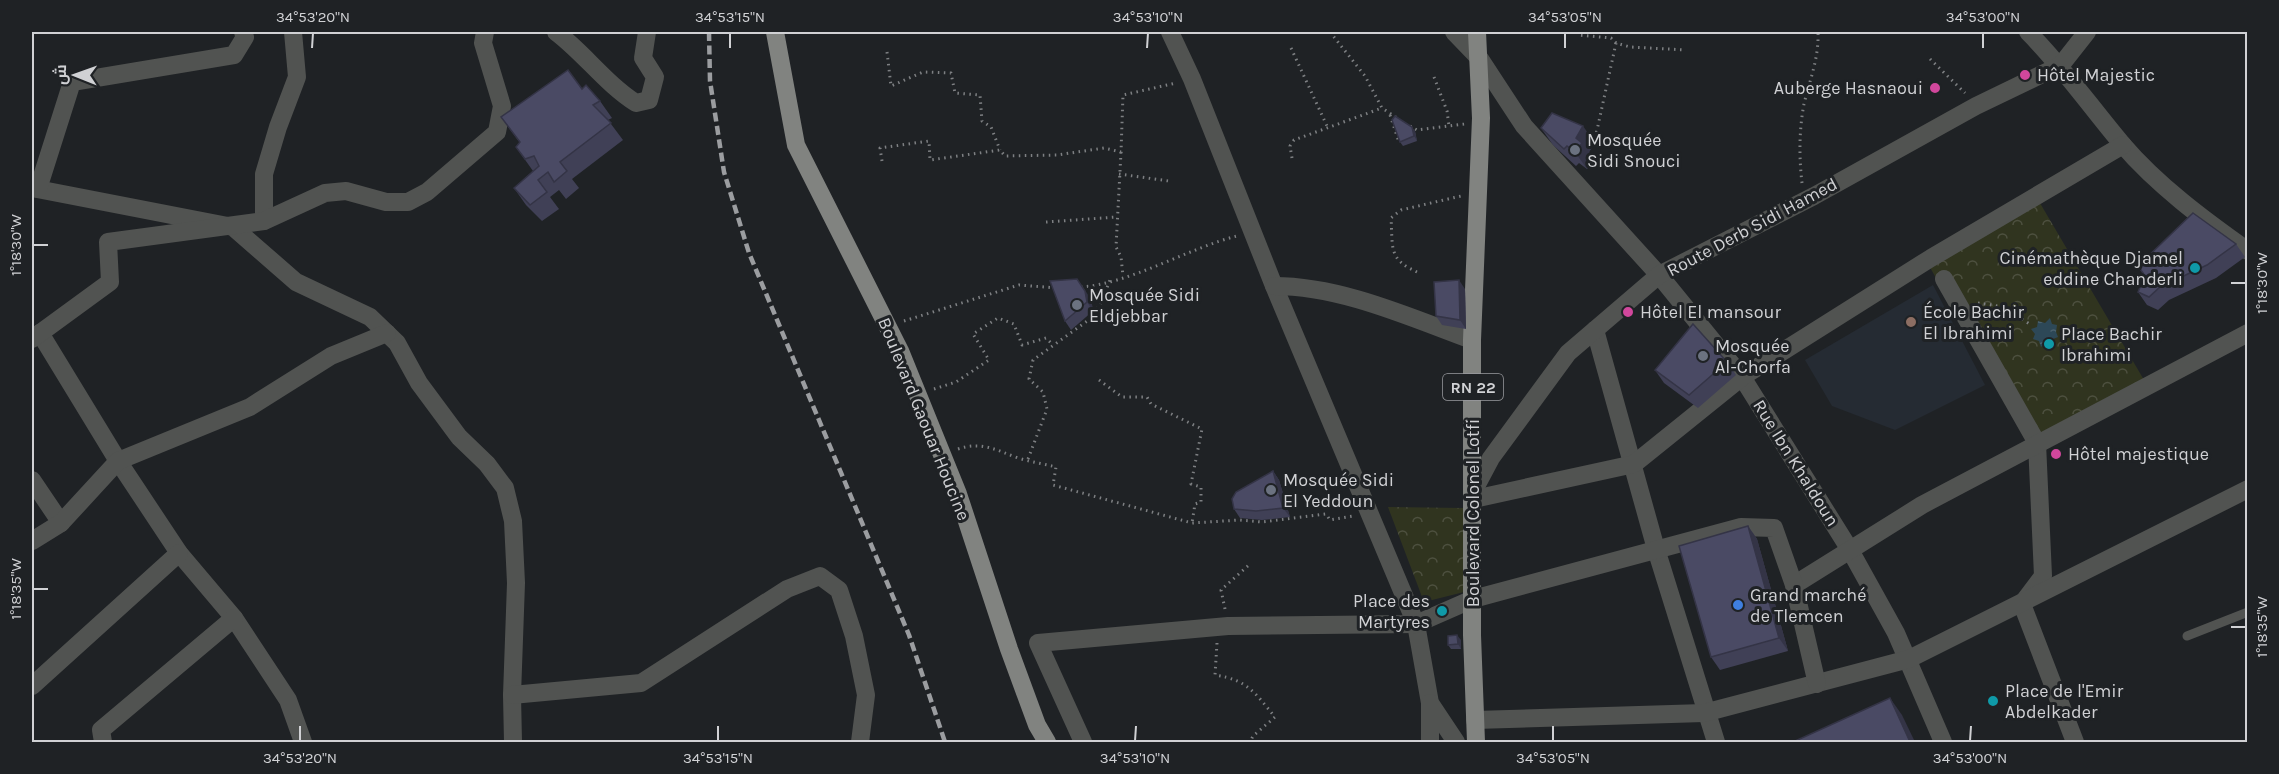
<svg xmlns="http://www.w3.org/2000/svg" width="2279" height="774" viewBox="0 0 2279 774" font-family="Karla,Cairo,sans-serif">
<defs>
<pattern id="park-crowns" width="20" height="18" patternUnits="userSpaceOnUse" patternTransform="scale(1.5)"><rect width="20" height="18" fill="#30341f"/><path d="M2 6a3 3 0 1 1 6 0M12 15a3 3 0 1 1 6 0" fill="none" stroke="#4d503f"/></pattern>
<pattern id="water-ripples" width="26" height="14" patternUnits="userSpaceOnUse" patternTransform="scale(1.5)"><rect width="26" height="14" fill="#2d4857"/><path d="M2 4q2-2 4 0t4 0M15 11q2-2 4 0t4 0" fill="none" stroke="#4a616e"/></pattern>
</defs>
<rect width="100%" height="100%" fill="#1f2225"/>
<path fill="#252b33" d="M 1933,285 L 1985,385 L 1895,430 L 1832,406 L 1805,360 Z"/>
<g fill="url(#park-crowns)">
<path d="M 2037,198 L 2144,380 L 2030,445 L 1927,262 Z"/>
<path d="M 1388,507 L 1463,508 L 1464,592 L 1424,602 Z"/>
</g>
<path fill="url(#water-ripples)" d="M 2050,318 L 2052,324 L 2057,325 L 2056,332 L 2058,337 L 2053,339 L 2052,345 L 2045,343 L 2041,347 L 2039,341 L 2033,339 L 2035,334 L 2031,329 L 2037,327 L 2038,321 L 2045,323 Z"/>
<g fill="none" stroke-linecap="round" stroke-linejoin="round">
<g stroke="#7e8083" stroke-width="3" stroke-dasharray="1.5 4.5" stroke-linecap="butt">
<path d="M 1330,32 L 1365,76 L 1382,108 L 1397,118"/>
<path d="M 1578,32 L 1578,35 L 1611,38 L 1616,43"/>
<path d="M 1291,48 L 1327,126"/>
<path d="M 887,52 L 891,86 L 923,72 L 951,73 L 955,93 L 980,95 L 982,121 L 991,127 L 1000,150"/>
<path d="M 1930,59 L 1965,93"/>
<path d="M 1434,77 L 1447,111 L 1449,126"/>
<path d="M 1390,115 L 1399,142"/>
<path d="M 1410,126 L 1417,130 L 1465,124"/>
<path d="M 1594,144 L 1616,43 L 1630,47 L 1686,50"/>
<path d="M 1121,152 L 1116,247 L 1121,257 L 1123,276"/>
<path d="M 1292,158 L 1290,146 L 1294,140 L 1382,108"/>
<path d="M 882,161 L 880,148 L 929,141 L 930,160 L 1000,150 L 1005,156 L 1057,155 L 1104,148 L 1121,152 L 1123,95 L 1176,83"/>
<path d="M 1119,174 L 1169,181"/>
<path d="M 1802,183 C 1799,157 1799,130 1804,104 C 1810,79 1819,58 1818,32"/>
<path d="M 1046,222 L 1117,217"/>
<path d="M 1417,272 C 1388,259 1393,248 1391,218 L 1401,210 L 1461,196"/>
<path d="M 1081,287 C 1129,284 1189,248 1237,236"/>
<path d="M 1978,303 L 2004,307 L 2031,325"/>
<path d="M 904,321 L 1019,285 L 1057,288"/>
<path d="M 1099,380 L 1122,397 L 1147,397 L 1151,404 L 1202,429 L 1191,484 L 1201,487 L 1201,502 L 1195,504 L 1192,523"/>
<path d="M 934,389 L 956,382 L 989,360 L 973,334 L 998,318 L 1014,324 L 1022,345 L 1046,338 L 1052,344"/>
<path d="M 958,449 C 982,441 996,450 1018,458 C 1031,462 1044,464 1056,467 L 1053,485 L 1192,523 L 1240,520 L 1262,522 L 1326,514 L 1330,520 L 1353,516"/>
<path d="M 1028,459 L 1047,409 L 1043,392 L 1029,379 L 1033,360 L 1090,319 L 1102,301 L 1110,280"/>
<path d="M 1225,609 L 1221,590 L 1249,565"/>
<path d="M 1217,643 L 1215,675 C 1248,680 1255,693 1275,717 L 1253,736 L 1250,742"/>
</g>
<path stroke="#515351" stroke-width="9" d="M 2187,636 L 2248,612"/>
<g stroke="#515351" stroke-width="18">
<path d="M 556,32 C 584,53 606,84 636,103 L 649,100 L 655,77 L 643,58 L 647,32"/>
<path d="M 1170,32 L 1192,79 L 1274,286 L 1416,624 L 1430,703 L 1456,742"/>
<path d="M 1454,32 L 1480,59 L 1524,126 L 1659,275 L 1742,377 L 1850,550 L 1896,633 L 1943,742"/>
<path d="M 2028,32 C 2063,67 2090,106 2122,144 C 2157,185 2204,220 2248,251"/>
<path d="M 32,188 L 233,227 L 296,282 L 370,317 L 397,343 L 419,383 L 459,437 L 487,464 L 505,488 L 513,521 L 516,583 L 512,695 L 513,742"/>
<path d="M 38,189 L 72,82 L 234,55 L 245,37 L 243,32"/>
<path d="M 264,221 L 264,174 L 278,127 L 297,77 L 293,32"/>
<path d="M 1944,279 L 2037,443 L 2043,576 L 2025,600"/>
<path d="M 1274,286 C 1341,286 1409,317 1472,340"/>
<path d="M 1595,330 L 1656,549 L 1716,742"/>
<path d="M 40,333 L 118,461 L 179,553 L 234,618 L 288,700 L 303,742"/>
<path d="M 32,339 L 110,282 L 108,242 L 264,221 L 325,193 L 346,191 L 386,202 L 408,202 L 427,192 L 497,132 L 502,106 L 483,43 L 485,32"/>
<path d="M 32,480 L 61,523"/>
<path d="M 1474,490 L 1491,458 L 1568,353 L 1659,275 L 1814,196 L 1976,106 L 2061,65 L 2087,32"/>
<path d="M 1474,499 L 1634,464 L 1742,377 L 1931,258 L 2123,145"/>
<path d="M 32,541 L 61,523 L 118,461 L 250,407 L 331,356 L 387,333"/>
<path d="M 1794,585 L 1922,505 L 2248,333"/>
<path d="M 2022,604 L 2075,742"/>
<path d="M 32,686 L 179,553"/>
<path d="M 512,695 L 641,683 L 787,589 L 820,576 L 839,590 L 854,636 L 866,695 L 860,742"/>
<path d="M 1475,720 L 1704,713 L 1909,659 L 2248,489"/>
<path d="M 103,742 L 101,730 L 234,618"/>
<path d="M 1083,742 L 1038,643 L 1228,626 L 1416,624 L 1473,599 L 1741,527 L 1774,528 L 1794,585 L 1817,684"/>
<path d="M 1430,742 L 1430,703"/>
</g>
<g stroke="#818380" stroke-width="18">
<path d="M 775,32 L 796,145 L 900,351 L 958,494 L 1009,649 L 1037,725 L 1047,742"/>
<path d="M 1476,742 L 1472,635 L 1472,340 L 1481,118 L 1477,32"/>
</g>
<path stroke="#9b9da0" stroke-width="4.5" stroke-dasharray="9 4.5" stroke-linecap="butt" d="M 709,32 L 710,81 L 724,172 L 749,253 L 909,635 L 945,742"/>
</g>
<g fill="#404056">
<path d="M 582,89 L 600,101 L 612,118 L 608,120 L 623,140 L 572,179 L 579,188 L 566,199 L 559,190 L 550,197 L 559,209 L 542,221 L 526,205 L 514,188 L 533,171 L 516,147 L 520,143 L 501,117 Z"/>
<path d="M 1541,128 L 1595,143 L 1589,152 L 1594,160 L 1587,169 L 1579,163 L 1576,166 L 1553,145 Z"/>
<path d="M 1415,131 L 1417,141 L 1403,146 L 1400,142 Z"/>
<path d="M 2236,244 L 2245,257 L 2216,278 L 2169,300 L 2158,310 L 2147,305 L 2138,292 L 2140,287 L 2135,280 Z"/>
<path d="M 1465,289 L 1466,329 L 1442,325 L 1436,316 Z"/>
<path d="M 1091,299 L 1093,311 L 1071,330 L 1065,321 Z"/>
<path d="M 1727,362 L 1736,375 L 1698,408 L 1664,383 L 1655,370 Z"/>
<path d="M 1273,471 L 1279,480 L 1290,517 L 1262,520 L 1240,518 L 1234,509 Z"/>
<path d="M 1748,526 L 1757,539 L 1788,651 L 1720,670 L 1711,657 Z"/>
<path d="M 1461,640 L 1461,649 L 1451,649 L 1448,645 Z"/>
</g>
<g fill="#343446">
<path d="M 1583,126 L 1595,143 L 1589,152 L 1594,160 L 1587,169 L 1575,152 L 1576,138 Z"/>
<path d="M 1412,127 L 1415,131 L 1417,141 L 1414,136 Z"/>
<path d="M 1077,279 L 1091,299 L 1093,311 L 1087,302 Z"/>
<path d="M 1459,280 L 1465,289 L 1466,329 L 1460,320 Z"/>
<path d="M 1273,471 L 1279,480 L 1290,517 L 1283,508 Z"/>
<path d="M 1748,526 L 1757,539 L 1788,651 L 1779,638 Z"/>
<path d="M 1457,635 L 1461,640 L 1461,649 L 1458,644 Z"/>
<path d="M 1890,698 L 1902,715 L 1915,742 L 1910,742 Z"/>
</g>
<g fill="#4a4a64" stroke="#343446" stroke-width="1.5">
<path d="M 568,70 L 582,89 L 586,85 L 600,101 L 593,105 L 611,123 L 560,162 L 567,171 L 554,182 L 548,172 L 538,180 L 547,192 L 530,205 L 514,188 L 539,166 L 534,156 L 525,159 L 516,147 L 520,142 L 501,117 Z"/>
<path d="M 1552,113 L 1583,126 L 1576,138 L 1582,143 L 1575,152 L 1567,146 L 1564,149 L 1541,128 Z"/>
<path d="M 1395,116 L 1412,127 L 1414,136 L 1400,142 L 1392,120 Z"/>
<path d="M 2193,213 L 2236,244 L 2207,265 L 2160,287 L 2149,297 L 2138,292 L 2141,285 L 2135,280 L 2143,273 L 2138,266 Z"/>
<path d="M 1077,279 L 1085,291 L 1087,302 L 1065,321 L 1050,281 Z"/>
<path d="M 1459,280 L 1460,320 L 1436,316 L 1434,282 Z"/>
<path d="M 1693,324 L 1727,362 L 1689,395 L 1655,370 Z"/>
<path d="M 1273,471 L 1283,508 L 1256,511 L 1234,509 L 1232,499 L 1236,492 Z"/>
<path d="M 1748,526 L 1779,638 L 1711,657 L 1679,546 Z"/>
<path d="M 1457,635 L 1458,644 L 1448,645 L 1448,636 Z"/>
<path d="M 1890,698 L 1910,742 L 1793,742 Z"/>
</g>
<path fill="none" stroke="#d0d1d4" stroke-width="2" d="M 312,48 L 313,33M 730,48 L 730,33M 1147,48 L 1148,33M 1565,48 L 1565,33M 1983,48 L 1983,33M 33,245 L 48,245M 2231,283 L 2246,283M 33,589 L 48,589M 2231,627 L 2246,627M 300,741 L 300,726M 718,741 L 718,726M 1135,741 L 1136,726M 1553,741 L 1553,726M 1970,741 L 1971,726"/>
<g fill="#d1479c" stroke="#1f2225" stroke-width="2">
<circle cx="2025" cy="75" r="6"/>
<circle cx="1935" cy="88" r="6"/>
<circle cx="1628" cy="312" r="6"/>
<circle cx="2056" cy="454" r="6"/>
</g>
<g fill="#6b7280" stroke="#1f2225" stroke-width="2">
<circle cx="1575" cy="150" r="6"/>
<circle cx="1077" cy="305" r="6"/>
<circle cx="1703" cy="356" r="6"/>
<circle cx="1271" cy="490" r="6"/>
</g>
<g fill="#0f9aa8" stroke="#1f2225" stroke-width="2">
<circle cx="2195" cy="268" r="6"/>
<circle cx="2049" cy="344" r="6"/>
<circle cx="1442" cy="611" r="6"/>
<circle cx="1993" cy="701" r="6"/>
</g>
<circle fill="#8d6e63" stroke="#1f2225" stroke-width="2" cx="1911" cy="322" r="6"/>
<circle fill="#3f7fe0" stroke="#1f2225" stroke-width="2" cx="1738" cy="605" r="6"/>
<g text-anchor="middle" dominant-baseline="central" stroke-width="6" stroke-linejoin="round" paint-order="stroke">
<rect fill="#1f2225" stroke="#9b9ca0" stroke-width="1.5" x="1443" y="374" width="60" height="26" rx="4.5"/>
<g font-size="16" font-weight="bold" fill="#d0d1d4">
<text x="1473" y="387">RN 22</text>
</g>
<g font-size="18" fill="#d0d1d4" stroke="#1f2225" text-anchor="start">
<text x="2037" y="75">Hôtel Majestic</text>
<text x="1923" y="88" text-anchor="end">Auberge Hasnaoui</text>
<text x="1587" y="140">Mosquée<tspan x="1587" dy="21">Sidi Snouci</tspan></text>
<text x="2183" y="258" text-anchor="end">Cinémathèque Djamel<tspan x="2183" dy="21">eddine Chanderli</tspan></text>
<text x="1089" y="295">Mosquée Sidi<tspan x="1089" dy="21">Eldjebbar</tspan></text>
<text x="1640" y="312">Hôtel El mansour</text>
<text x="1923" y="312">École Bachir<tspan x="1923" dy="21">El Ibrahimi</tspan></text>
<text x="2061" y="334">Place Bachir<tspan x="2061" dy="21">Ibrahimi</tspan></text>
<text x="1715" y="346">Mosquée<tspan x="1715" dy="21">Al-Chorfa</tspan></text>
<text x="2068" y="454">Hôtel majestique</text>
<text x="1283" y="480">Mosquée Sidi<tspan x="1283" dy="21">El Yeddoun</tspan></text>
<text x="1750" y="595">Grand marché<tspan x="1750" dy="21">de Tlemcen</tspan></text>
<text x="1430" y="601" text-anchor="end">Place des<tspan x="1430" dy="21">Martyres</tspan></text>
<text x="2005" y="691">Place de l'Emir<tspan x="2005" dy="21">Abdelkader</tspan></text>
</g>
<g font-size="18" fill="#d0d1d4" stroke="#1f2225">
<text transform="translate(1752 227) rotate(-28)">Route Derb Sidi Hamed</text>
<text transform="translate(924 419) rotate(68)">Boulevard Gaouar Houcine</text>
<text transform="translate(1796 463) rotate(58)">Rue Ibn Khaldoun</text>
<text transform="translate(1473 513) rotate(-90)">Boulevard Colonel Lotfi</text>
</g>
</g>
<rect width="2279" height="774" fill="none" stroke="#1f2225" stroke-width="66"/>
<g transform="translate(75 75) rotate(271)" stroke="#1f2225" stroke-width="4.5" paint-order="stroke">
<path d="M0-4.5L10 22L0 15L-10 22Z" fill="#d0d1d4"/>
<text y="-9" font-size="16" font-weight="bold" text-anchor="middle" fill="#d0d1d4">ش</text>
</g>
<rect x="33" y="33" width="2213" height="708" fill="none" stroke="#d0d1d4" stroke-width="2"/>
<g font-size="15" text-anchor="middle" fill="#d0d1d4">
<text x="313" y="22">34°53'20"N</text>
<text x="730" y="22">34°53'15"N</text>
<text x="1148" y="22">34°53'10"N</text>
<text x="1565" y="22">34°53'05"N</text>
<text x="1983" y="22">34°53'00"N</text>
<text transform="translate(16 245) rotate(-90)" y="5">1°18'30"W</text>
<text transform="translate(2262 283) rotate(-90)" y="5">1°18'30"W</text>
<text transform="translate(16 589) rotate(-90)" y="5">1°18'35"W</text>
<text transform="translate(2262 627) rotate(-90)" y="5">1°18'35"W</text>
<text x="300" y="763">34°53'20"N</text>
<text x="718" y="763">34°53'15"N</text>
<text x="1135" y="763">34°53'10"N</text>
<text x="1553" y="763">34°53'05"N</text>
<text x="1970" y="763">34°53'00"N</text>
</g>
</svg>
